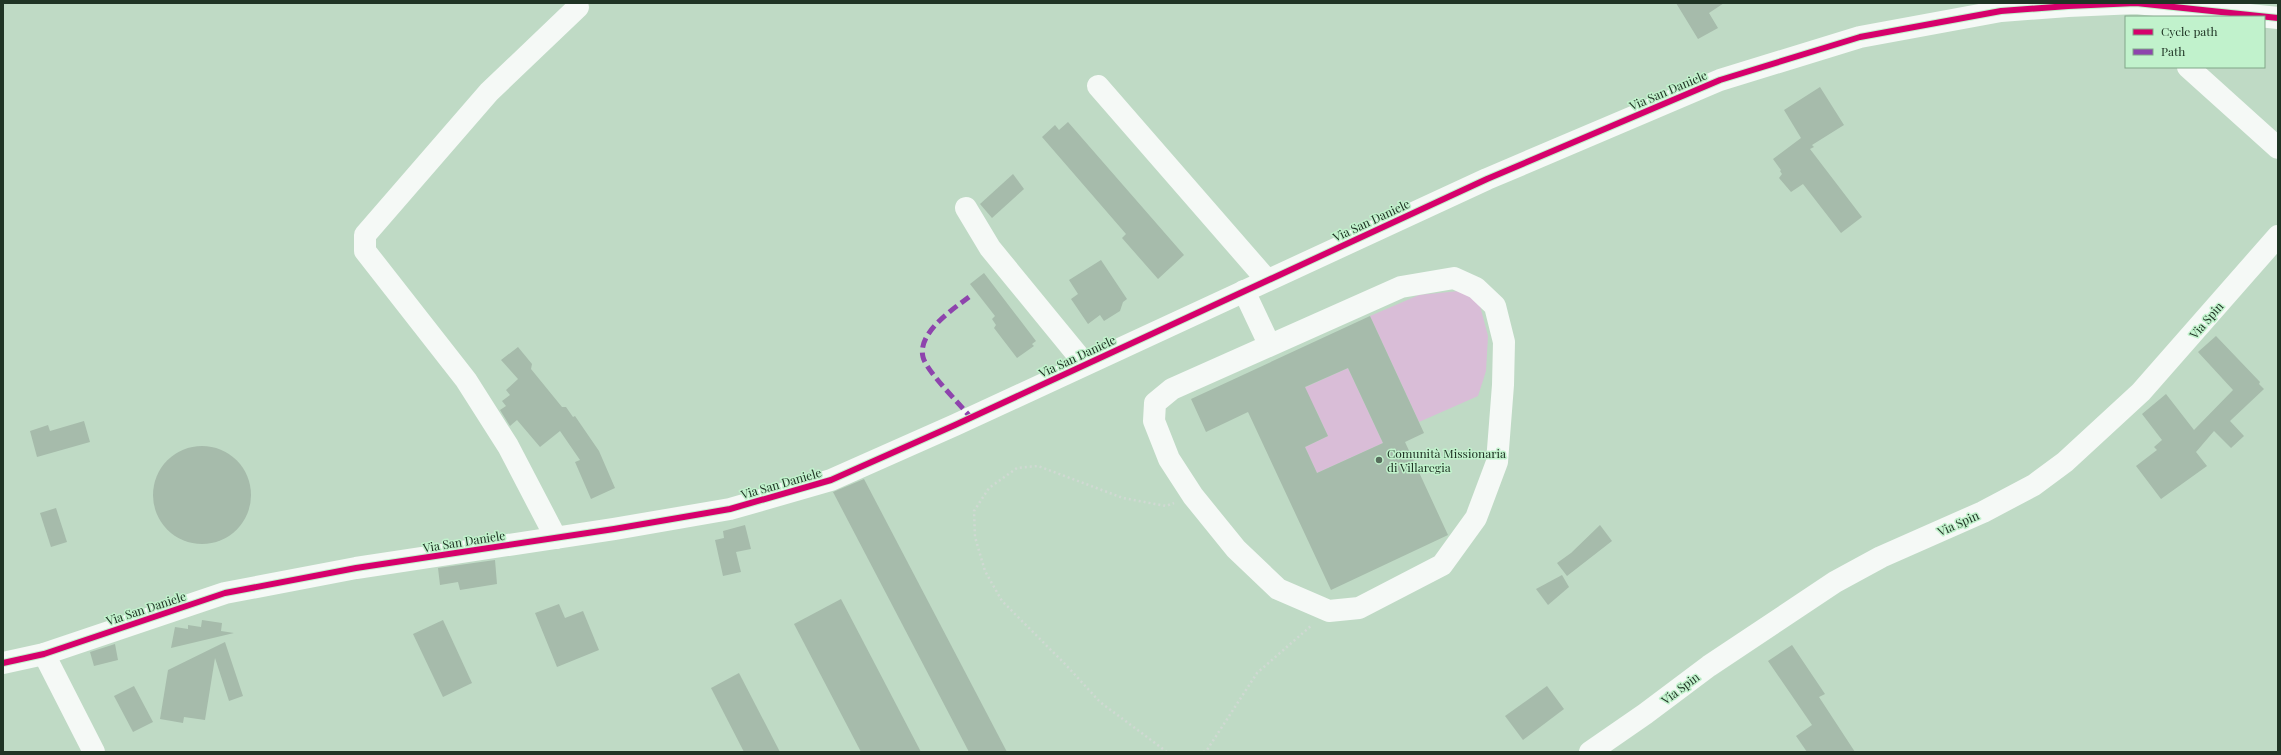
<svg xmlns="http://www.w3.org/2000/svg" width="2281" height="755" viewBox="0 0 2281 755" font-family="'Playfair Display',serif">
<rect width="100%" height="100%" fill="#bfdac5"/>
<g fill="#d9bdd7">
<path d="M 1459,291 L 1479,302 L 1488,336 L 1486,371 L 1478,396 L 1419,422 L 1370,316 L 1419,295 Z"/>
<path d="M 1348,368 L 1383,443 L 1317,473 L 1305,447 L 1328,436 L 1316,410 L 1297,391 Z"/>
</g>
<g fill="#a6bbab" fill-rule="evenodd">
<path d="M 1676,3 L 1724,3 L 1709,13 L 1718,28 L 1698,39 Z"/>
<path d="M 1820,87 L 1844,125 L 1812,145 L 1814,147 L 1810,149 L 1862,217 L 1841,233 L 1803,184 L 1791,192 L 1779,178 L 1782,174 L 1780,171 L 1781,170 L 1773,159 L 1801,138 L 1784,110 Z"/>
<path d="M 1068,122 L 1184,255 L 1158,279 L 1122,238 L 1126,234 L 1042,137 L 1055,125 L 1059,130 Z"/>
<path d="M 1013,174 L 1024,189 L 992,218 L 980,204 Z"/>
<path d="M 1101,260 L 1127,299 L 1123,302 L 1120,311 L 1104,321 L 1100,315 L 1088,324 L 1071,299 L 1078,294 L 1069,280 Z"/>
<path d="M 984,273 L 1036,341 L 1032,344 L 1034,346 L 1017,358 L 994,328 L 996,325 L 992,319 L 995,316 L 970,284 Z"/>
<path d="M 1370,316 L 1424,433 L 1405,442 L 1448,535 L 1331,590 L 1248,412 L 1206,432 L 1191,399 ZM 1348,368 L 1383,443 L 1317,473 L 1305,447 L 1328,436 L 1305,387 Z"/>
<path d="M 2216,336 L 2260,382 L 2259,384 L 2264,389 L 2230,421 L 2244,436 L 2231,448 L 2214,431 L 2196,452 L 2207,466 L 2161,499 L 2136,466 L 2157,450 L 2154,447 L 2162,440 L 2142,414 L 2166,394 L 2194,430 L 2233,390 L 2198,352 Z"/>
<path d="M 518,347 L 532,364 L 531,369 L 562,407 L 566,407 L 573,417 L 575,416 L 599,451 L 615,488 L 591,499 L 575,462 L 580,460 L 560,431 L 540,447 L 517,420 L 510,426 L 500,410 L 506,406 L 502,401 L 510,395 L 506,390 L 518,379 L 501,360 Z"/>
<path d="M 84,421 L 90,442 L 37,457 L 30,431 L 48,425 L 50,431 Z"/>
<circle cx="202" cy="495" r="49"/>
<path d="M 864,479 L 1007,752 L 969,752 L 833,492 Z"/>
<path d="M 56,508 L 67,542 L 51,547 L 40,513 Z"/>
<path d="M 745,525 L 751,549 L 736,552 L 741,572 L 723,576 L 715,540 L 724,538 L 723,531 Z"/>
<path d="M 1600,525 L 1612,541 L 1567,576 L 1557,563 L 1571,553 Z"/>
<path d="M 495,560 L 497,584 L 460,590 L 458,582 L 440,585 L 438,568 Z"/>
<path d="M 1562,575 L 1569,587 L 1548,605 L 1536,589 Z"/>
<path d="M 841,599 L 921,752 L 861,752 L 794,624 Z"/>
<path d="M 559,604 L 565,618 L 583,611 L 599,650 L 557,667 L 535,613 Z"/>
<path d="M 202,620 L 222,623 L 221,631 L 234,633 L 171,648 L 175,627 L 188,629 L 188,625 L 201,627 Z"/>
<path d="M 443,620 L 472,683 L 443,697 L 413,634 Z"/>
<path d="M 225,642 L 243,696 L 229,701 L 215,658 L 205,720 L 184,717 L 183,723 L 160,719 L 168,670 Z"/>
<path d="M 115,644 L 118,660 L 94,666 L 90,652 Z"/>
<path d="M 1792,645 L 1825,694 L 1819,697 L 1855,752 L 1807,752 L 1796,736 L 1812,725 L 1768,661 Z"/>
<path d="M 739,673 L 780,752 L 744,752 L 711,688 Z"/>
<path d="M 134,686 L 153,722 L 133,732 L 114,696 Z"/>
<path d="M 1547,686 L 1564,709 L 1523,740 L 1505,716 Z"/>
</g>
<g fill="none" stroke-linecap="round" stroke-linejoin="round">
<g stroke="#d0d9d3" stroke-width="2.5" stroke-dasharray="2 3" stroke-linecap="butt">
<path d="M 1167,752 L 1100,702 L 1066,665 L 1002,601 L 985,571 L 975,537 L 974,511 L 989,488 L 1017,468 L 1038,466 L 1123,498 L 1166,506 L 1174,503"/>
<path d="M 1203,752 L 1207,750 L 1257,673 L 1312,625"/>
</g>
<g stroke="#f5f9f6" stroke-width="22">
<path d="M 2188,67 L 2278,148"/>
<path d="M 1098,86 L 1267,280"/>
<path d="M 966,208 L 990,248 L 1085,364"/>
<path d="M 1454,278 L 1476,288 L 1495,306 L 1504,342 L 1503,385 L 1497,462 L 1476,518 L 1442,565 L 1359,608 L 1329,611 L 1278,589 L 1236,549 L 1193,496 L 1169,459 L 1154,421 L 1155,403 L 1172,389 L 1401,287 Z"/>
<path d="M 1244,291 L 1269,344"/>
<path d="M 556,538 L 508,446 L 466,380 L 365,251 L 365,235 L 489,92 L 578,7"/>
<path d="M 44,654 L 94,752"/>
<path d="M 3,663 L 44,654 L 225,593 L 356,568 L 614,529 L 730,509 L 831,480 L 955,425 L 1487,179 L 1720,80 L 1860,37 L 2001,11 L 2068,6 L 2136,3 L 2278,18"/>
<path d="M 1590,752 L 1645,714 L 1709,666 L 1835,582 L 1881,557 L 1983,512 L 2034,485 L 2065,462 L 2141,392 L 2278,236"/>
</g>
<path stroke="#8e44ad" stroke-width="5" stroke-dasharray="10 5" stroke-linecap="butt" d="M 969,297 C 953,309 917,333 923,357 C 926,371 961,405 971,418"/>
<defs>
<path id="cycleway" d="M 3,663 L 44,654 L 225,593 L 356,568 L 614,529 L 730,509 L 831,480 L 955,425 L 1487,179 L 1720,80 L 1860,37 L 2001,11 L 2068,6 L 2136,3 L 2278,18"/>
</defs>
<use href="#cycleway" stroke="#c1f2cc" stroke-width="8"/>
<use href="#cycleway" stroke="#d6006c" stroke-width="6"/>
</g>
<circle fill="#586e5d" stroke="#c1f2cc" stroke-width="1.5" cx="1379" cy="460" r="4"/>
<g text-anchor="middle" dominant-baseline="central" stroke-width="3" stroke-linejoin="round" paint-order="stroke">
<g font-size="12" fill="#203425" stroke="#c1f2cc">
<text transform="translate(1668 90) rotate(-23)">Via San Daniele</text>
<text transform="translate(1371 220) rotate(-25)">Via San Daniele</text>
<text transform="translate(2206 320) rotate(-49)">Via Spin</text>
<text transform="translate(1077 356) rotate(-25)">Via San Daniele</text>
<text transform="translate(781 483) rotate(-16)">Via San Daniele</text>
<text transform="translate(1958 523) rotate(-24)">Via Spin</text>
<text transform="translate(464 541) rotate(-9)">Via San Daniele</text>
<text transform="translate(146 608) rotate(-18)">Via San Daniele</text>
<text transform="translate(1680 688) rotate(-37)">Via Spin</text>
</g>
<g font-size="12" fill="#203425" stroke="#c1f2cc" text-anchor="start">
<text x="1387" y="453">Comunità Missionaria<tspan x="1387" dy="14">di Villaregia</tspan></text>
</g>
</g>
<rect width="2281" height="755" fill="none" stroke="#203425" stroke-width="8"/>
<rect x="2125" y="16" width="140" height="52" fill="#c1f2cc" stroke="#81a689"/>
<rect x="2133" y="29" width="20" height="6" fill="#d6006c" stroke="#81a689"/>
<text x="2161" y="36" font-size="12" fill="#203425">Cycle path</text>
<rect x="2133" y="49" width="20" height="6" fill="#8e44ad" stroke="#81a689"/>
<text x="2161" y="56" font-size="12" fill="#203425">Path</text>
</svg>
